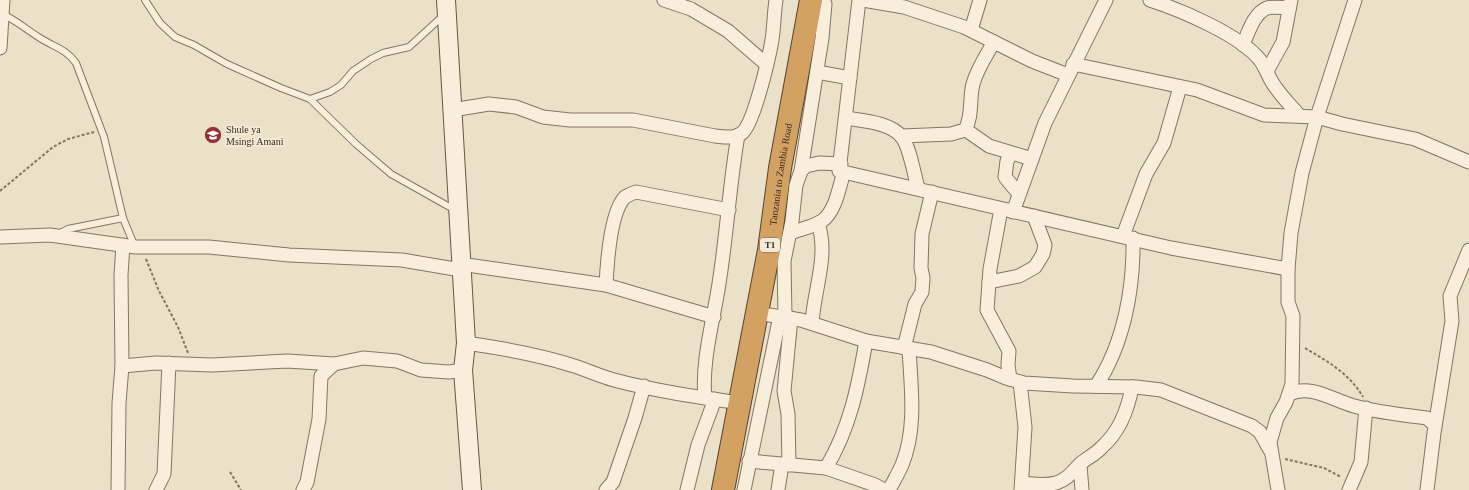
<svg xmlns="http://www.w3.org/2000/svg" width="1469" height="490" viewBox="0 0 1469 490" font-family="Georgia,serif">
<rect width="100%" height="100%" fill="#ebe1c9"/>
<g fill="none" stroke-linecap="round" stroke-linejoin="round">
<defs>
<g id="lane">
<path d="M 145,0 L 160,23 L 175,37 L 194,45 L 227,64 L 281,88 L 310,99 L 356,144 L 391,174 L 455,210"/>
<path d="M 2,14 C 16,20 27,30 40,38 C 54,47 66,49 76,63 L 104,137 L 123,218 L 135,247"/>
<path d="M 310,99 L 330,92 L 341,85 L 353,71 L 371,59 L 383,53 L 409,47 L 444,15"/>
<path d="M 58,234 L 68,229 L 123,218"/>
</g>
<g id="street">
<path d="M 664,0 L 691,9 L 728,31 L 766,64"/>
<path d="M 859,0 L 839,171 L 1171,248 L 1288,269"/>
<path d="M 863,0 L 904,7 L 964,27 L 1032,61 L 1068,75"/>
<path d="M 1150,0 C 1181,10 1240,35 1260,60 C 1265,67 1268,75 1272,82 C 1279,94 1290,105 1299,115"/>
<path d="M 971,30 L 980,0"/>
<path d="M 1243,45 C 1248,33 1254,13 1267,8 C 1273,6 1283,8 1289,8"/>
<path d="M 0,48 L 3,0"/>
<path d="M 1073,64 L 1197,90 L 1264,115 L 1317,117 L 1342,124 L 1415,139 L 1469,162"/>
<path d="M 1267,71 L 1283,42 L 1291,0"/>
<path d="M 817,72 L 850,78"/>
<path d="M 452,110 L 489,104 L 516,107 L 543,117 L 570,120 L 633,120 L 715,136 C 724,137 736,139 742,133 C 754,123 769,58 772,40 C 774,27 774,13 776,0"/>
<path d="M 846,118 C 863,121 890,122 902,137 C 910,148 914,174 918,188"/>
<path d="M 966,130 L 989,146 L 1032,159"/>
<path d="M 901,136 L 951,134 L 965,130 C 973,116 969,99 973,84 C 977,69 986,56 994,42"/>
<path d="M 1011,154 L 1007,161 L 1005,177 L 1019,194"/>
<path d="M 801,171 L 822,38 L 825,4"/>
<path d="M 1001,209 L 990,269 L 987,310 L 1009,351 L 1008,365 L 1010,379"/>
<path d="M 1013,212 L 1045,123 L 1106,0"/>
<path d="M 790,233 C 800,229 813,227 822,221 C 836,211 839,187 844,172"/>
<path d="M 1123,236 L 1146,174 L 1164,143 L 1180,87"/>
<path d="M 0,237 L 50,235 L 135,247 L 209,247 L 289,255 L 402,260 L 461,270"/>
<path d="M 460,264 L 606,285 L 714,317"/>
<path d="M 989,282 L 1019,276 L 1035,267 L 1043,254 L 1045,245 L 1034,216"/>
<path d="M 606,285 C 607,265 610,212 625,197 C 628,195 633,193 636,192 L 729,210"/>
<path d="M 757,313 L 801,320 L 866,341 L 931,352 L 987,370 L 1006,378 L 1024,383 L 1073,386 L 1136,387 L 1161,390 L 1252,426 L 1260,432 L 1270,450"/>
<path d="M 785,317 L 784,261 L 792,221 L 796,185 L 801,171 L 806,166 L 819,163 L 841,164"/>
<path d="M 812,323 C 814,289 829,256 818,223"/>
<path d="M 466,343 C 501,348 536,354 571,365 C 585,369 599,376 614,380 C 655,391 698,397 740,403"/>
<path d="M 904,348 L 915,304 L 922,292 L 923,278 L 921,268 L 922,234 L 932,192"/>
<path d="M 122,366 L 156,363 L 212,365 L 287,361 L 334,364"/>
<path d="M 1020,382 L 1025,427 L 1021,490"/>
<path d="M 1096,386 C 1124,344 1134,288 1133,238"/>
<path d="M 1289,394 C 1312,384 1332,400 1354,406 C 1376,412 1403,415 1427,418 L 1435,425"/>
<path d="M 705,398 C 701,360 715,315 720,277 C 727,230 730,182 738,135"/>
<path d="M 749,461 L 826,468 L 875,485 L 884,490"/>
<path d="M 789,465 L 788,414 L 784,391 L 791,318"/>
<path d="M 1080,465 L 1082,490"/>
<path d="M 826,468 C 850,428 858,387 866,341"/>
<path d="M 1022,483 C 1033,484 1045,486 1056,483 C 1068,479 1072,472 1080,464 C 1087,458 1096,454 1102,447 C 1119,432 1128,409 1132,387"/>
<path d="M 118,490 L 119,403 L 122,366 L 121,275 L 123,245"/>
<path d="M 156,490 L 164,474 L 169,363"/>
<path d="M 303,490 L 307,482 L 319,419 L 321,376 L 334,364 L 363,358 L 397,361 L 421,370 L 449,372 L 463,370"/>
<path d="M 606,490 L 613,482 L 635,418 L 644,386"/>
<path d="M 687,490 L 698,445 L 715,399"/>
<path d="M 744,490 L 780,316"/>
<path d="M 778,490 L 782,464"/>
<path d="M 889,490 C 893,482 898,474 902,465 C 917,428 911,387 909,349"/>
<path d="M 1278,490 L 1270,442 L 1277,418 L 1286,402 L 1292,384 L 1293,316 L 1288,302 L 1288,269 L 1291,233 L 1302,173 L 1317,117 L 1355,0"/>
<path d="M 1349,490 L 1361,462 L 1366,408"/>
<path d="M 1427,490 L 1434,433 L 1452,321 L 1450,296 L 1469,250"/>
</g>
<path id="secondary" d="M 446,0 L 466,343 L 463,370 L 472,490"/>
<g id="highway">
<path id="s1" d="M 723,490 L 769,250 L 780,168 L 811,0"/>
</g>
</defs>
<use href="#lane" stroke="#86745f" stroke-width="8"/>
<use href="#street" stroke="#86745f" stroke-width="15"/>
<use href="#secondary" stroke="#685542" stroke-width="20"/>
<use href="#highway" stroke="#554232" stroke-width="24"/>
<g stroke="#86745f" stroke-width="2" stroke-dasharray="3 2" stroke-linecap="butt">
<path d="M 0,191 L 53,147 L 68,139 L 94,132"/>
<path d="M 146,259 L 159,291 L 178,327 L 188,353"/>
<path d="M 1305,348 C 1327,361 1350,374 1363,397"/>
<path d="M 1285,459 L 1324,468 L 1341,477"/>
<path d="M 230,472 L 241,490"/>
</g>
<use href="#lane" stroke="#f7eedb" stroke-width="6"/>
<use href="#street" stroke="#f7eedb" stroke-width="13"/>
<use href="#secondary" stroke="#f7eedb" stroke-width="18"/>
<use href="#highway" stroke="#d3a161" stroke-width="22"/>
</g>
<defs>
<symbol id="school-disc" viewBox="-11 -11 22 22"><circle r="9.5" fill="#913334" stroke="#f3ebd8"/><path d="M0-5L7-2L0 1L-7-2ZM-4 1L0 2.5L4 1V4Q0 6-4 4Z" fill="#fff"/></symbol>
</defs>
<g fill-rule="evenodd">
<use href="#school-disc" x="203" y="125" width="20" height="20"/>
</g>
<g text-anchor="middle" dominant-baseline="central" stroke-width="3.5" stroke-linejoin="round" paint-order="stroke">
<rect fill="#f3ebd8" stroke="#706558" stroke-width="1" x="760" y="238" width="20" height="14" rx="3"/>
<g font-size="9" font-weight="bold" fill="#382c21">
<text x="770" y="245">T1</text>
</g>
<g font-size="10" fill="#382c21" stroke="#f3ebd8" text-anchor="start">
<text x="226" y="129">Shule ya<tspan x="226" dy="12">Msingi Amani</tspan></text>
</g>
<g font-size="10" fill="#382c21" stroke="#f3ebd8">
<text stroke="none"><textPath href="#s1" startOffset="321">Tanzania to Zambia Road</textPath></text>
</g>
</g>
</svg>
